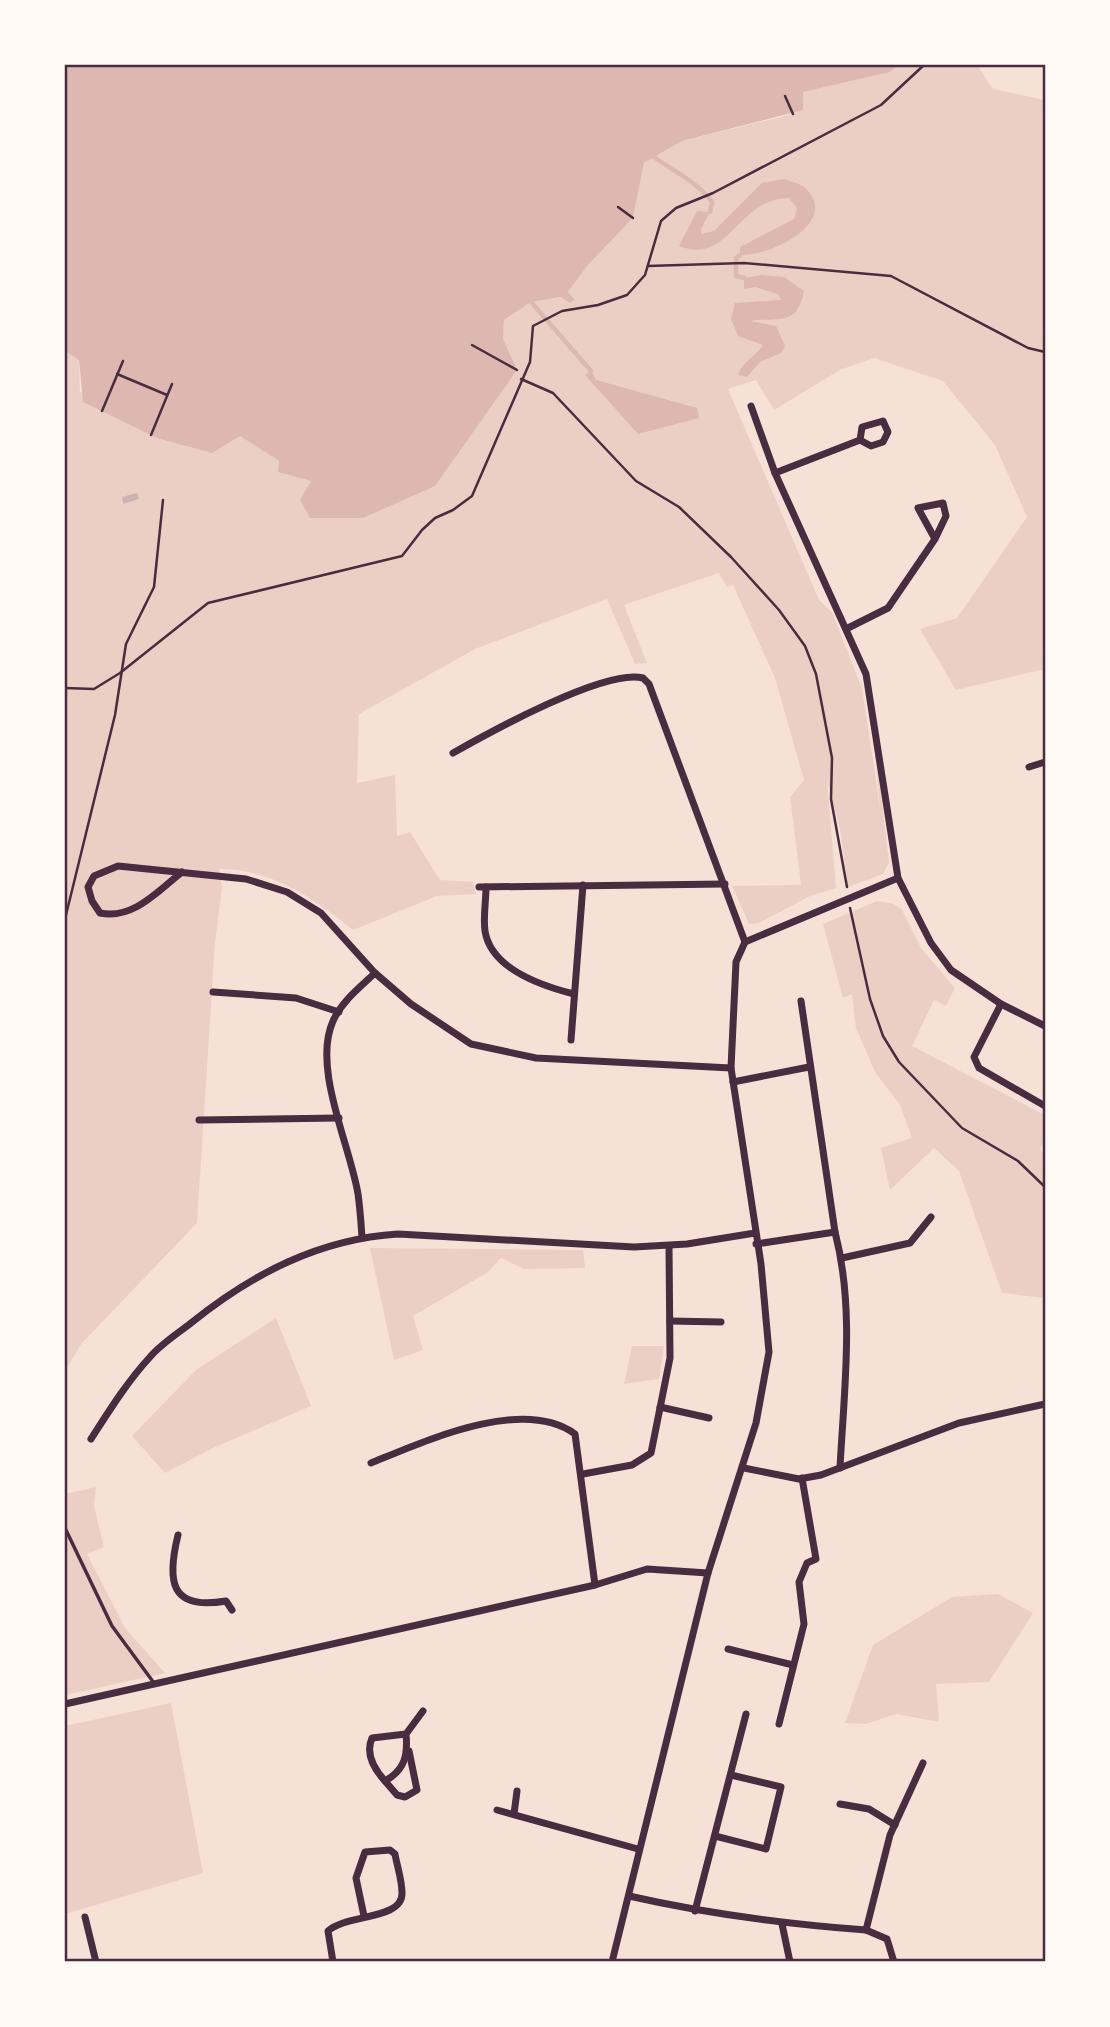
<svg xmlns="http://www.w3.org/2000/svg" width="1110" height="2027" viewBox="0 0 1110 2027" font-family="'IBM Plex Serif',serif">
<rect width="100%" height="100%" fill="#f7e1d7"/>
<g fill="#ebcfc5">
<path d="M 898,65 L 977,65 L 993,89 L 1045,100 L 1045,669 L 956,690 L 920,629 L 957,618 L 1027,517 L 995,445 L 943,381 L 874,358 L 840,370 L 774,410 L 756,380 L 728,389 L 819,600 L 832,612 L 862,688 L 880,807 L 873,728 L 889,862 L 883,874 L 848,887 L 840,829 L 827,780 L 836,888 L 810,896 L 759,923 L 749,924 L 732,886 L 801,885 L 790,797 L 804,780 L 775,678 L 733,585 L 727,587 L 719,573 L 624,605 L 647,663 L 635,664 L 607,599 L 475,649 L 359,714 L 357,783 L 395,775 L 397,836 L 410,832 L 440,880 L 473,882 L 476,894 L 437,896 L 353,930 C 314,898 271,869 219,869 L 222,888 L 215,942 L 197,1223 L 82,1343 L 65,1371 L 65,351 L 79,360 L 80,392 L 240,436 L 279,461 L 279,472 L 311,481 L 503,339 L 504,320 L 531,302 L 561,297 L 570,303 L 574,301 L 568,292 L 588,265 L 633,218 L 644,163 L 682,141 L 793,114 L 802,92 L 890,72 Z"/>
<path d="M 877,901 L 894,904 L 902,910 L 921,948 L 955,988 L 946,1006 L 934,1000 L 912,1046 L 1045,1115 L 1045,1138 L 1040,1149 L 1045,1156 L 1045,1298 L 1002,1293 L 959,1171 L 934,1148 L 890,1190 L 881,1148 L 912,1138 L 900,1105 L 875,1072 L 856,1028 L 852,994 L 843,998 L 823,924 Z"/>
<path d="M 370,1248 L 583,1250 L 585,1268 L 524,1269 L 501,1258 L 488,1272 L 413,1316 L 423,1350 L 394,1360 Z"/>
<path d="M 276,1318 L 311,1406 L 213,1448 L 165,1473 L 132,1436 L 197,1369 Z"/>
<path d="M 632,1346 L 664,1346 L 659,1379 L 624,1384 Z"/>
<path d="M 96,1487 L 94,1506 L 104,1547 L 87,1554 L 125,1628 L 165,1673 L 65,1695 L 65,1494 Z"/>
<path d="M 998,1594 L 1033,1613 L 989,1682 L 936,1684 L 939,1722 L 896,1714 L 866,1724 L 845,1723 L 873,1645 L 952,1597 Z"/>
<path d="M 171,1703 L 203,1873 L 65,1914 L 65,1726 Z"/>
</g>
<g fill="#dcb8b0">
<path d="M 65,65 L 898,65 L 890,72 L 803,92 L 803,110 L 682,141 L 644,163 L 633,218 L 588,265 L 568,292 L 575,300 L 570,303 L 561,297 L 531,302 L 504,320 L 503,339 L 517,370 L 435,486 L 363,518 L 310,518 L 300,500 L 311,481 L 278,472 L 279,461 L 240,436 L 212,453 L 157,438 L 83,402 L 79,360 L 65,351 Z"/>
<path d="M 784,179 C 790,181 800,183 805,188 C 842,222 769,257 740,255 L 740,247 L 794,219 L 797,208 L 789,198 C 737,198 730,266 679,246 L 697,211 L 710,212 L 701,229 L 701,234 L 714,231 L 762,183 Z"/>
<path d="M 762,275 L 784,277 L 804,291 C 797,327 779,317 750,321 L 776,326 L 785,346 L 781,353 L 760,362 L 747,377 L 738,375 C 743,361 755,357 763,345 L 738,336 L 731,319 L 735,303 L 781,300 L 778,294 L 755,287 L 744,289 L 744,278 Z"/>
<path d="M 591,371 L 596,380 L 697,408 L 699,418 L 638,434 L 585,375 Z"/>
</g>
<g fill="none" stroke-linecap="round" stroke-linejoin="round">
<g stroke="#dcb8b0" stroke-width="4.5">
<path d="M 654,157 C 673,171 699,183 712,202 L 710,212"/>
<path d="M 740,255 L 736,258 L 736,276 L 744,278"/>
<path d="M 531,302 L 591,371"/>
</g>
</g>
<path fill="#ccb4b1" d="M 137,493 L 139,499 L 123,504 L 122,497 Z"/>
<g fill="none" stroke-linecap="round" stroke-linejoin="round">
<g stroke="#4a2c40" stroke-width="2.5">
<path d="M 785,96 L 793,114"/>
<path d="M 618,207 L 633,218"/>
<path d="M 648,266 L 744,263 L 891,276 L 1028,348 L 1045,352"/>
<path d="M 472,345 L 517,370"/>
<path d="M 117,374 L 167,395"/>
<path d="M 521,379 L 553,393 L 636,481 L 679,507 L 731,557 L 779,610 L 805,646 L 816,674 L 832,758 L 831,799 L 847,887"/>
<path d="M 102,411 L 123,361"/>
<path d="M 151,435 L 172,384"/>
<path d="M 65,688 L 94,689 L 120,673 L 208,603 L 402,556 L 422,530 L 435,518 L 453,510 L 472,496 L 530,362 L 533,326 L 562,311 L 598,305 L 627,295 L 645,275 L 661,221 L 676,208 L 713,193 L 881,105 L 924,65"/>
<path d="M 850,908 L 870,999 L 883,1036 L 899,1062 L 962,1128 L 1018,1161 L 1045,1187"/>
<path d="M 65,919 L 115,715 L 126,644 L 154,587 L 163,500"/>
</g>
<path stroke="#4a2c40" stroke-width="3.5" d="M 65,1528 L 112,1626 L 154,1683"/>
<g stroke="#4a2c40" stroke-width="7">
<path d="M 751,406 L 775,473 L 866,674 L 898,878 L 931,943 L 951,970 L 1001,1004 L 1045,1026"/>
<path d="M 775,473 L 860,440 L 871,446 L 883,442 L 888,432 L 883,421 L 862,427 L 860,440"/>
<path d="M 846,629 L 888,608 L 935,539 L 946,516 L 943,503 L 918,508 L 935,539"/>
<path d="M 453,753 C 490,732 606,668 643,678 L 649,684 L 745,942"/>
<path d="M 1029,767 L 1045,762"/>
<path d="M 182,872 C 158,891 133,920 100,913 L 92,901 L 88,887 L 94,876 L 118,866 L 246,879 L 287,892 L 321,913 L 375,973 L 411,1004 L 471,1044 L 536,1058 L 731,1068"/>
<path d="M 479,887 L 725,884"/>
<path d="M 486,887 C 486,901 483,917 485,931 C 491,969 542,986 574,994"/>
<path d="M 213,992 L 296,998 L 339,1012"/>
<path d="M 801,1001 L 835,1232 C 855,1309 844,1389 840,1468"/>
<path d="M 1001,1004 L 974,1057 L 979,1068 L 1045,1106"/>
<path d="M 571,1040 L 583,885"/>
<path d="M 733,1082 L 809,1067"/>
<path d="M 199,1120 L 339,1118"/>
<path d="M 362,1237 C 361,1222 360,1208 358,1194 C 350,1145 312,1068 333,1021 C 342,1001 360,987 375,973"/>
<path d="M 756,1244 L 835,1232"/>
<path d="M 842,1258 L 910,1243 L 931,1217"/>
<path d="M 670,1321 L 721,1322"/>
<path d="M 660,1407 L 709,1418"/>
<path d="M 91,1439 C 109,1411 127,1382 150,1357 C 161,1344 177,1334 191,1323 C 252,1274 319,1239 398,1234 L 634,1247 L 687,1244 L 755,1233"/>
<path d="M 371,1463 C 425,1441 523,1396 575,1434 L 595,1585"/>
<path d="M 744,1468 L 799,1479 L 821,1475 L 959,1423 L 1045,1404"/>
<path d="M 583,1474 L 632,1465 L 651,1453 L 670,1358 L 669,1246"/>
<path d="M 178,1535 C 167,1580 169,1611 226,1601 L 232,1610"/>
<path d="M 728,1649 L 793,1665"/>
<path d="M 65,1704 L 595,1585 L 647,1569 L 708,1573"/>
<path d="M 779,1724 L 804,1624 L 799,1582 L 807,1563 L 816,1559 L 802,1478"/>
<path d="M 406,1734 C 408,1755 405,1770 385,1781 C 374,1769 365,1754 372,1738 L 406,1734 L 423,1711"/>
<path d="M 385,1781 L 397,1795 L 405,1797 L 417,1790 L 409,1751"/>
<path d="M 840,1804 L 869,1809 L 895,1825"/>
<path d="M 497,1810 L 638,1849"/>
<path d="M 514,1814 L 517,1791"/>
<path d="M 715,1836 L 766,1849 L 781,1787 L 731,1775"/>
<path d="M 629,1896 C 708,1914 785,1924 866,1930 L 890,1835 L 923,1763"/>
<path d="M 695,1911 L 746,1714"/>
<path d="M 85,1917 L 96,1962"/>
<path d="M 782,1924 L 790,1962"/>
<path d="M 866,1930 L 887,1939 L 894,1962"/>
<path d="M 333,1962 L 328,1931 C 346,1914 403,1920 402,1893 C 402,1880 397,1866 395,1854 L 390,1850 L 365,1852 L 356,1878 L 364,1916"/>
<path d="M 612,1962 L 708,1573 L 756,1423 L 769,1352 L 761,1264 L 731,1068 L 736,962 L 745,942 L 898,878"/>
</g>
</g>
<rect width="1110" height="2027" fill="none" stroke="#fffaf5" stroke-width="133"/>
<rect x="66" y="66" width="978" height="1894" fill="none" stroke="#4a2c40" stroke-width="2.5"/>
</svg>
